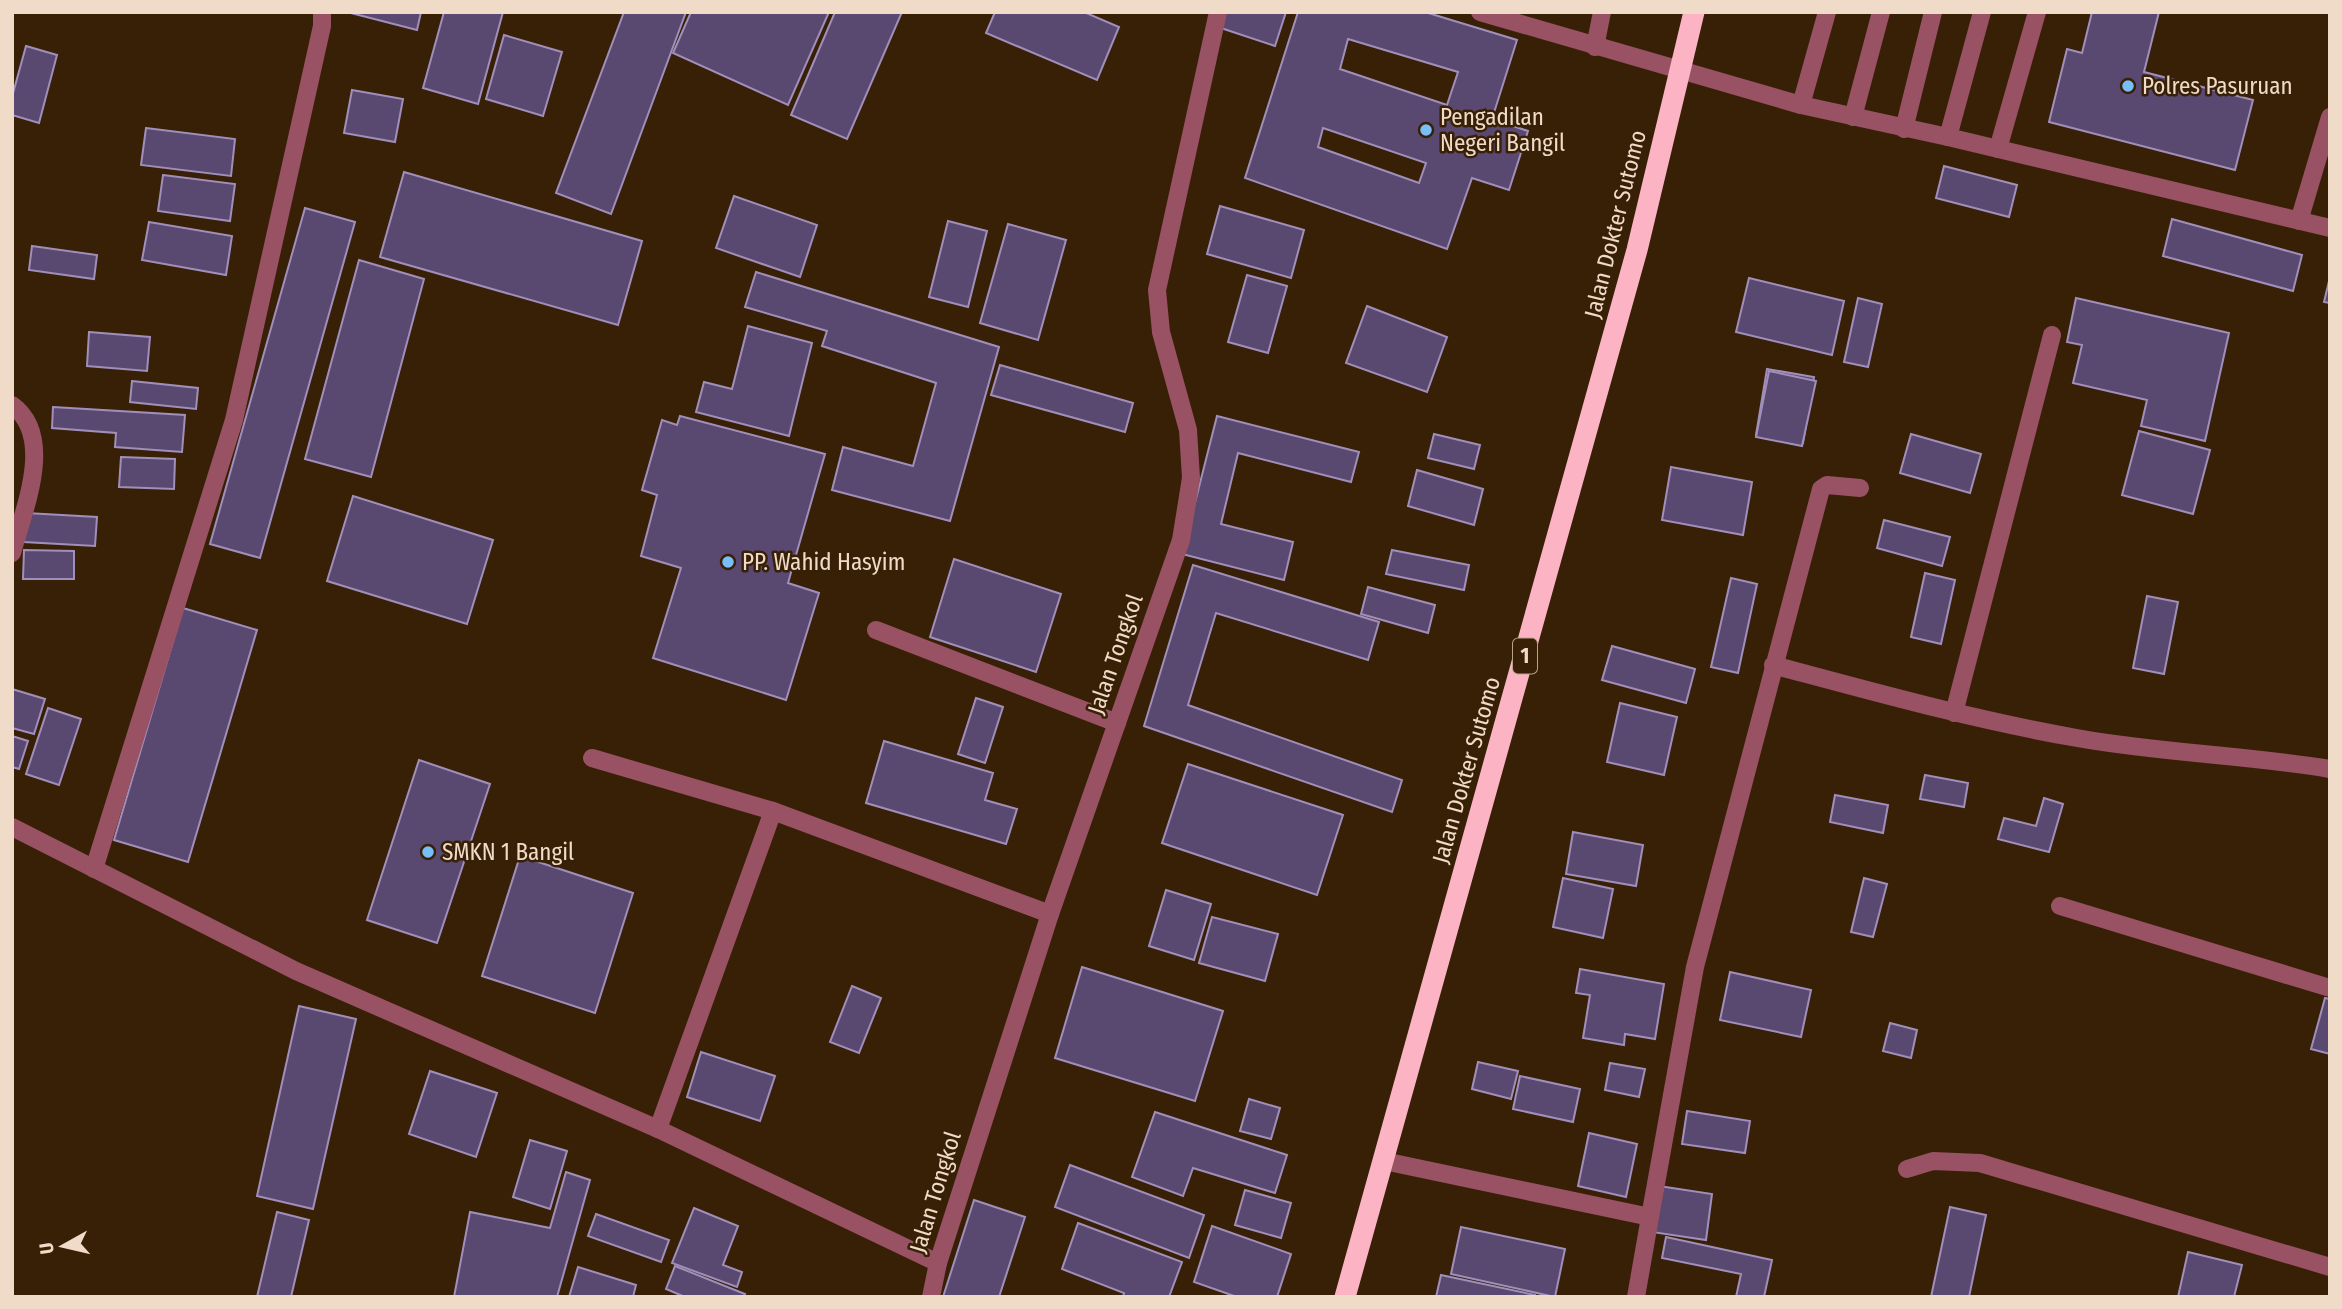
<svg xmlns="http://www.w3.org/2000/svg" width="2342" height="1309" viewBox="0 0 2342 1309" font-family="'Fira Sans Condensed',sans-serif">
<rect width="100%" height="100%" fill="#382006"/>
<g fill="#59486f" stroke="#a18fbb" stroke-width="2" fill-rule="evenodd">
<path d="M 347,12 L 421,12 L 417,30 Z"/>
<path d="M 444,12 L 503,12 L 478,104 L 423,88 Z"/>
<path d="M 624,12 L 686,12 L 611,214 L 556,193 Z"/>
<path d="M 691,12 L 829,12 L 788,105 L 673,53 Z"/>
<path d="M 835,12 L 902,12 L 847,139 L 791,115 Z"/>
<path d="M 995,12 L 1084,12 L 1119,27 L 1097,80 L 986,33 Z"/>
<path d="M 1223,12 L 1286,12 L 1275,46 L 1218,27 Z"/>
<path d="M 1298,12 L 1425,12 L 1517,40 L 1492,119 L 1528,131 L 1509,190 L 1472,178 L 1447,249 L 1245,178 ZM 1348,39 L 1458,72 L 1447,105 L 1340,69 ZM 1323,128 L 1426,163 L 1419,183 L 1318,147 Z"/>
<path d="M 2092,12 L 2159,12 L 2144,72 L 2253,100 L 2235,170 L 2049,122 L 2067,49 L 2082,53 Z"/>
<path d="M 504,35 L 562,52 L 543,116 L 486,99 Z"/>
<path d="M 26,46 L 57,55 L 39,123 L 12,115 L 12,97 Z"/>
<path d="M 352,90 L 403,99 L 395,142 L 344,133 Z"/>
<path d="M 146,128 L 235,139 L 231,176 L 141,165 Z"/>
<path d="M 1944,166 L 2017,185 L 2009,217 L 1936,198 Z"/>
<path d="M 404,172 L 642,241 L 618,325 L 380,257 Z"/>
<path d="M 163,175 L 235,184 L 230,221 L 158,211 Z"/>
<path d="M 734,196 L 817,225 L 800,277 L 716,248 Z"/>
<path d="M 1220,206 L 1304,230 L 1291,278 L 1207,254 Z"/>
<path d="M 305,208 L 355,222 L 260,558 L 210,544 Z"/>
<path d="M 2172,219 L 2302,255 L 2293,291 L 2163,256 Z"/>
<path d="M 948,221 L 987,231 L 968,307 L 929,297 Z"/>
<path d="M 149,222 L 232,236 L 226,275 L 142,260 Z"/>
<path d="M 1008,224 L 1066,240 L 1038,340 L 980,323 Z"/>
<path d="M 32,246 L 97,255 L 94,279 L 29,270 Z"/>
<path d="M 359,260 L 424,279 L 371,477 L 305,459 Z"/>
<path d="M 756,272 L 999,347 L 950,521 L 832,490 L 843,447 L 913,466 L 936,383 L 822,346 L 827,331 L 745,307 Z"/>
<path d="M 1247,275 L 1287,286 L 1268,353 L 1228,342 Z"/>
<path d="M 2330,277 L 2330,303 L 2324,302 Z"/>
<path d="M 1749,278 L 1844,301 L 1832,355 L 1736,332 Z"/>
<path d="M 1858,298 L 1882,304 L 1868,367 L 1844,362 Z"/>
<path d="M 2076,298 L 2229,333 L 2205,441 L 2141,426 L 2147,400 L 2073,383 L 2082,345 L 2067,342 Z"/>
<path d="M 1367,306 L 1447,337 L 1427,392 L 1346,363 Z"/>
<path d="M 748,326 L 812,343 L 789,436 L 696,412 L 704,382 L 732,389 Z"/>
<path d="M 89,332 L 150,337 L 147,371 L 87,366 Z"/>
<path d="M 1000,365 L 1133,403 L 1125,432 L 991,395 Z"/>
<path d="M 1767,369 L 1814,377 L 1803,443 L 1756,435 Z"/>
<path d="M 1769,371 L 1816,381 L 1802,446 L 1756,437 Z"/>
<path d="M 132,381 L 198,388 L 196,409 L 130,402 Z"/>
<path d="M 53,407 L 185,415 L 182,452 L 115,447 L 116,433 L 52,428 Z"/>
<path d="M 680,416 L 825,454 L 788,583 L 819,593 L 786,700 L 653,658 L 681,568 L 641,556 L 657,495 L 642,490 L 662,420 L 677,425 Z"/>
<path d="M 1217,416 L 1359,452 L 1351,482 L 1238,453 L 1221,524 L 1293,542 L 1284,580 L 1182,554 Z"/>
<path d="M 2139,431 L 2210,450 L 2193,514 L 2122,495 Z"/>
<path d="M 1434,434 L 1480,445 L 1474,469 L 1428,458 Z"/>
<path d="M 1911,434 L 1981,454 L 1970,493 L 1900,473 Z"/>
<path d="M 121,457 L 175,459 L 174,489 L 119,487 Z"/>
<path d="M 1671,467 L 1752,482 L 1743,535 L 1662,520 Z"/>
<path d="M 1417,470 L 1483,489 L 1474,525 L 1408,506 Z"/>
<path d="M 353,496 L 493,540 L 467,624 L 327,581 Z"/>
<path d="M 26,513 L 97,517 L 95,546 L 24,542 Z"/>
<path d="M 1884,520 L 1950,537 L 1942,566 L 1877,548 Z"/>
<path d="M 24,550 L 74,551 L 74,579 L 23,579 Z"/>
<path d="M 1392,550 L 1469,565 L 1464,590 L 1386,574 Z"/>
<path d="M 954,559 L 1061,594 L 1036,672 L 930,637 Z"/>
<path d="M 1193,565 L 1379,622 L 1368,660 L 1216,613 L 1188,705 L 1402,780 L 1392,812 L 1144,726 Z"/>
<path d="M 1925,573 L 1955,580 L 1941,644 L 1911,637 Z"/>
<path d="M 1731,578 L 1757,584 L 1738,673 L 1711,667 Z"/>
<path d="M 1368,587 L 1435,605 L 1428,633 L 1361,614 Z"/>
<path d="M 2147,596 L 2178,602 L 2164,674 L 2133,668 Z"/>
<path d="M 183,608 L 257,630 L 188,862 L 114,840 Z"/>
<path d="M 1612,646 L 1695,669 L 1686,703 L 1602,680 Z"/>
<path d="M 12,689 L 45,699 L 34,734 L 12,728 Z"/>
<path d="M 976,698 L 1003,707 L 985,763 L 958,754 Z"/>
<path d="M 1620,703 L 1677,717 L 1664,775 L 1607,762 Z"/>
<path d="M 48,708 L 81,719 L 59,785 L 26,774 Z"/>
<path d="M 12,736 L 28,741 L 19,769 L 12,767 Z"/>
<path d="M 884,741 L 993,773 L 985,800 L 1017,809 L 1006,844 L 866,803 Z"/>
<path d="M 419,760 L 490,784 L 437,943 L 367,920 Z"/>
<path d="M 1188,764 L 1343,815 L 1317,895 L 1162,843 Z"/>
<path d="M 1925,775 L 1968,783 L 1964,807 L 1920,799 Z"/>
<path d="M 1835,795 L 1888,805 L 1883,833 L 1830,822 Z"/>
<path d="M 2044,798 L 2063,804 L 2049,852 L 1998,839 L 2004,818 L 2036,826 Z"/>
<path d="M 1573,832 L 1643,845 L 1636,886 L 1566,874 Z"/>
<path d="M 520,856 L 633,893 L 595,1013 L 482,976 Z"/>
<path d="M 1563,878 L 1613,889 L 1603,938 L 1553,927 Z"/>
<path d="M 1864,878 L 1887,884 L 1873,937 L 1851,932 Z"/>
<path d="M 1166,890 L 1211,904 L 1194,960 L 1149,946 Z"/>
<path d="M 1212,917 L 1278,934 L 1265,981 L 1199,963 Z"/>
<path d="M 1082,967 L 1223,1011 L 1195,1101 L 1055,1058 Z"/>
<path d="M 1580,969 L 1664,984 L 1655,1039 L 1625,1034 L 1624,1045 L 1583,1038 L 1590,995 L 1576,993 Z"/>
<path d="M 1730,972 L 1811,990 L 1801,1037 L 1720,1020 Z"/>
<path d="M 852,986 L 881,998 L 859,1053 L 830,1042 Z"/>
<path d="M 2325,998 L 2330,999 L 2330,1054 L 2311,1049 Z"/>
<path d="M 299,1006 L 356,1019 L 313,1209 L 257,1196 Z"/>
<path d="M 1890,1023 L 1917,1030 L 1911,1058 L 1883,1051 Z"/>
<path d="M 701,1052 L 775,1076 L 760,1121 L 687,1097 Z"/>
<path d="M 1478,1062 L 1518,1071 L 1511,1099 L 1472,1089 Z"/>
<path d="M 1610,1063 L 1645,1069 L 1639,1097 L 1605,1090 Z"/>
<path d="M 430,1071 L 497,1093 L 476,1157 L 409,1134 Z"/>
<path d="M 1520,1076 L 1580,1089 L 1573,1122 L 1513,1109 Z"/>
<path d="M 1249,1099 L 1280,1108 L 1271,1139 L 1240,1131 Z"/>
<path d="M 1687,1111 L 1750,1121 L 1745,1153 L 1682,1144 Z"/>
<path d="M 1155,1112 L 1287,1155 L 1275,1193 L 1193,1168 L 1183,1196 L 1132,1177 Z"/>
<path d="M 1589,1133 L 1637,1144 L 1626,1197 L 1578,1186 Z"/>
<path d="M 530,1140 L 567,1151 L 550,1209 L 513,1197 Z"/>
<path d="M 1070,1165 L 1204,1215 L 1189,1258 L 1055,1207 Z"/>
<path d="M 566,1172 L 590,1180 L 557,1297 L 454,1297 L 470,1212 L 550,1228 Z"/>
<path d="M 1659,1186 L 1712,1194 L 1706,1240 L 1652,1232 Z"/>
<path d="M 1245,1190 L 1291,1203 L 1281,1238 L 1235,1225 Z"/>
<path d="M 974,1200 L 1025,1217 L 999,1297 L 943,1297 Z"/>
<path d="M 1950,1207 L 1986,1215 L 1969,1297 L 1931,1297 Z"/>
<path d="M 694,1208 L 738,1226 L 723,1265 L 742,1272 L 737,1287 L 672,1263 Z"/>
<path d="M 277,1212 L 309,1220 L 291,1297 L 257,1297 Z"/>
<path d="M 596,1214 L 669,1240 L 661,1262 L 588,1236 Z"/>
<path d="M 1078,1223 L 1182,1262 L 1169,1297 L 1123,1297 L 1124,1293 L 1062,1269 Z"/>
<path d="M 1212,1226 L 1291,1254 L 1277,1297 L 1237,1297 L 1194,1282 Z"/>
<path d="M 1461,1227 L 1565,1249 L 1555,1297 L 1451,1274 Z"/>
<path d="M 1666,1237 L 1772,1260 L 1764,1297 L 1736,1297 L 1741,1274 L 1662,1258 Z"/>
<path d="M 2188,1252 L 2242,1265 L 2234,1297 L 2178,1297 Z"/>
<path d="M 675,1266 L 745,1294 L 743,1297 L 685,1297 L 666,1289 Z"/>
<path d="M 578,1267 L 636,1285 L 633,1297 L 569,1297 Z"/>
<path d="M 1441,1275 L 1535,1295 L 1535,1297 L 1436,1297 Z"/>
</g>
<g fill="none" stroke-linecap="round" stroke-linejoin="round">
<g stroke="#995164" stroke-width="18">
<path d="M 1480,12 L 1801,105 L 1948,137 L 2330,228"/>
<path d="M 1595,47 L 1602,12"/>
<path d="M 1801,105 L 1827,12"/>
<path d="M 1853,117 L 1881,12"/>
<path d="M 1904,129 L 1933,12"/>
<path d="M 1948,137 L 1982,12"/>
<path d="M 1998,149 L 2037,12"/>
<path d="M 2299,221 L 2330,117"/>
<path d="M 12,405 C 56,437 23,511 12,553"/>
<path d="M 876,630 L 1117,723"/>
<path d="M 1773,665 C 1874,692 1974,720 2077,738 C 2160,753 2246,755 2330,769"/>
<path d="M 1954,713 L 2052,335"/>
<path d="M 592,758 L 773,811 L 1050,914"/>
<path d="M 12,827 L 296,971 L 658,1129 L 938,1263"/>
<path d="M 94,869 L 234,420 L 322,26 L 322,12"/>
<path d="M 2060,906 L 2330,988"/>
<path d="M 658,1129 L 773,811"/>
<path d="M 1384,1161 L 1650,1217 L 1636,1297"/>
<path d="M 1907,1169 L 1933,1161 L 1980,1163 L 2330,1267"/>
<path d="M 1650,1217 L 1695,967 L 1821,489 L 1827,485 L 1860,488"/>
<path d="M 931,1297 L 938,1263 L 1050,914 L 1181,540 L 1191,478 L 1188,430 L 1161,332 L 1157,290 L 1218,12"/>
</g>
<path stroke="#fcb4c5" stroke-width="21" d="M 1345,1297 L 1637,250 L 1694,12"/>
</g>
<g fill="#78bff8" stroke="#382006" stroke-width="2.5">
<circle cx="2128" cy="86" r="7"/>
<circle cx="1426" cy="130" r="7"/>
<circle cx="728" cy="562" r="7"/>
<circle cx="428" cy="852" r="7"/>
</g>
<g text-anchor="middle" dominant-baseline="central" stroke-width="5" stroke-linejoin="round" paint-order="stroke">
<rect fill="#382006" stroke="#b9a38e" stroke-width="2" x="1513" y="638.5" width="24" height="35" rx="5"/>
<g font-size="21" font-weight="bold" fill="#f0dbc9">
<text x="1525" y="656">1</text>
</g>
<g font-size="23" fill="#f0dbc9" stroke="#382006" text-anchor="start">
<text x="2142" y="86">Polres Pasuruan</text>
<text x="1440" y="117">Pengadilan<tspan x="1440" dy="26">Negeri Bangil</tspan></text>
<text x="742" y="562">PP. Wahid Hasyim</text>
<text x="442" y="852">SMKN 1 Bangil</text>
</g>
<g font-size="23" fill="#f0dbc9" stroke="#382006">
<text transform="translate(1615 224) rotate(-76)">Jalan Dokter Sutomo</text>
<text transform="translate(1115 654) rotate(-71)">Jalan Tongkol</text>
<text transform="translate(1466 770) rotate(-74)">Jalan Dokter Sutomo</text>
<text transform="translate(935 1192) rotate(-73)">Jalan Tongkol</text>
</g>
</g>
<rect width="2342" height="1309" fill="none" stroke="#f0dbc9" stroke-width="28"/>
<g transform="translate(63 1246) rotate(262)" stroke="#382006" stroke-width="5" paint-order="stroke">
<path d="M0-5L12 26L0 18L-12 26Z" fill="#f0dbc9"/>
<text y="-10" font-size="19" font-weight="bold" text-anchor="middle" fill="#f0dbc9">U</text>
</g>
</svg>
